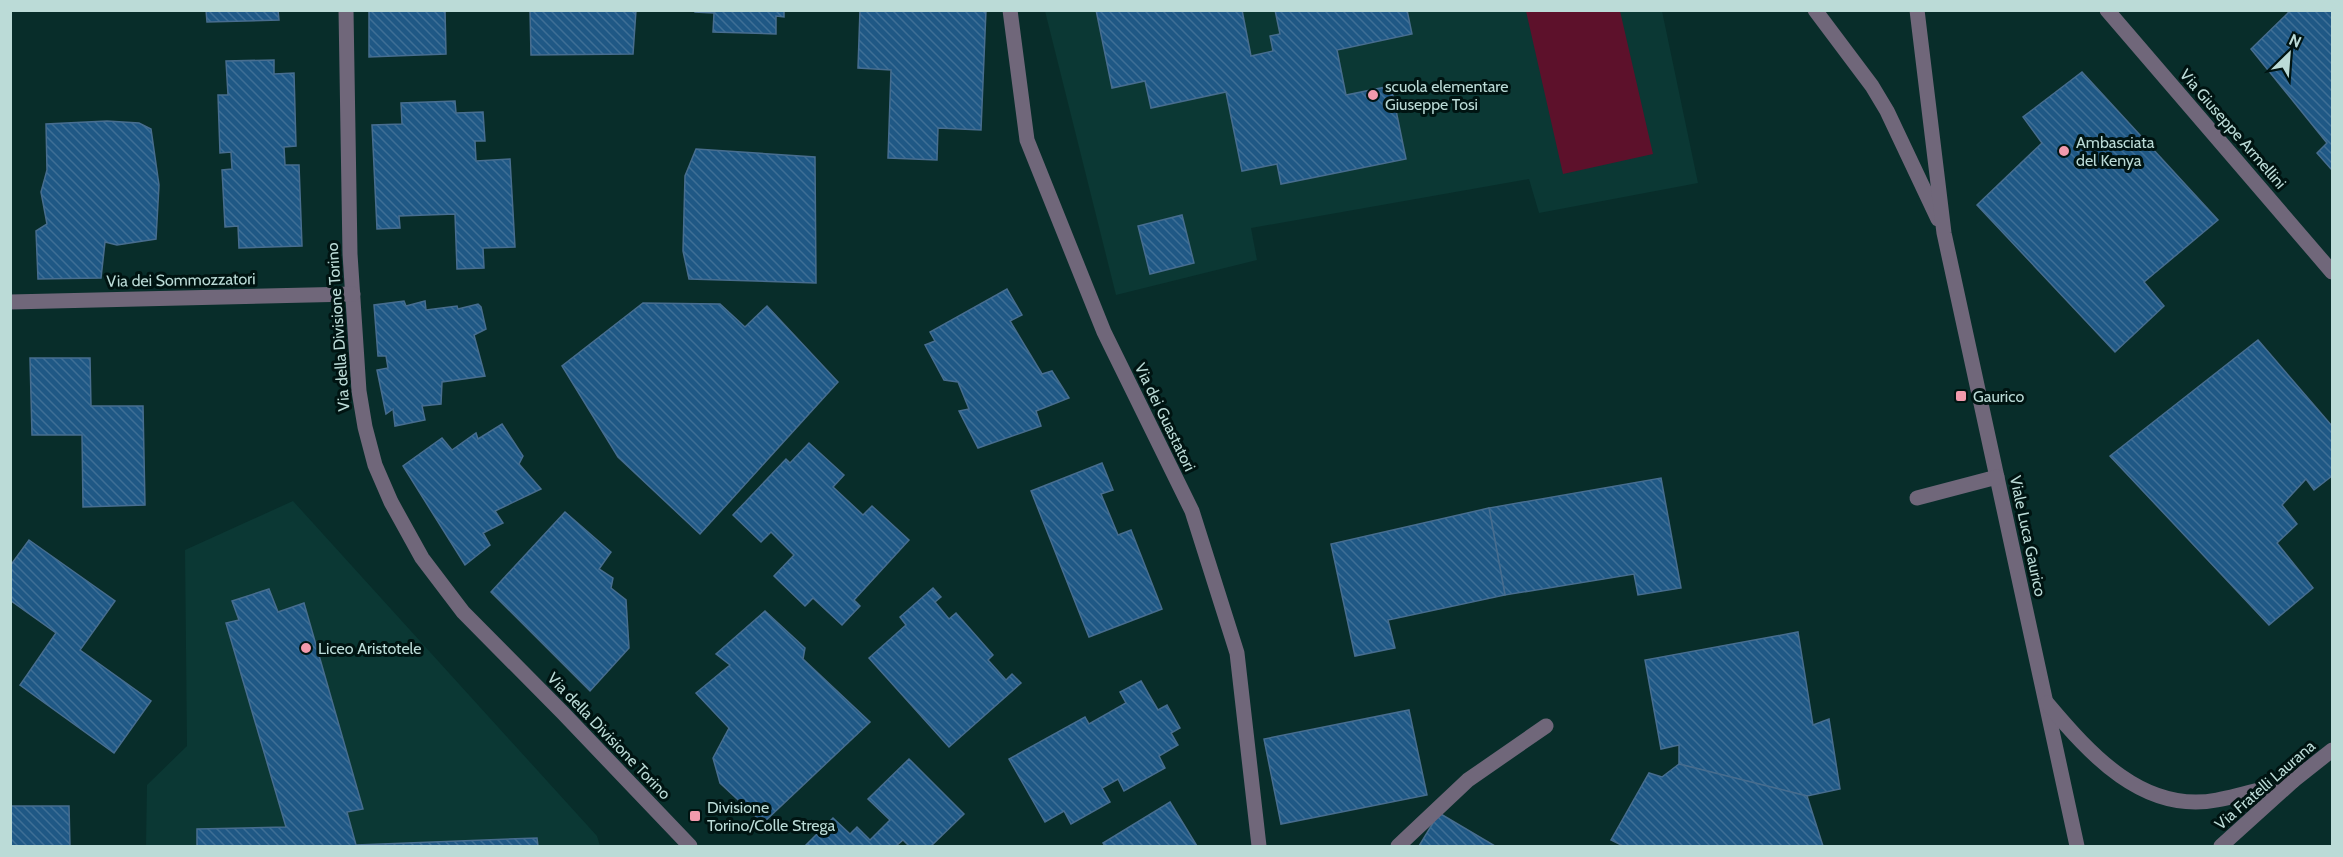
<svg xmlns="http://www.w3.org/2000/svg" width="2343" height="857" viewBox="0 0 2343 857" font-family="Cabin,sans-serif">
<defs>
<pattern id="building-back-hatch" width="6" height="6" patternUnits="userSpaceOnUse" patternTransform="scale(1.5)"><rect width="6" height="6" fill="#1f5885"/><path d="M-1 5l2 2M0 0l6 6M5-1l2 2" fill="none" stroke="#3e6f96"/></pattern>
</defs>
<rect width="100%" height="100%" fill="#082d2a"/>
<g fill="#0b3834">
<path d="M 1045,11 L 1662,11 L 1698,183 L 1539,213 L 1529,179 L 1251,228 L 1257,260 L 1116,295 Z"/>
<path d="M 293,501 L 597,836 L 600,846 L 146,846 L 147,785 L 187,746 L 185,550 Z"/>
</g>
<path fill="#5d112b" d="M 1526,11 L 1620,11 L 1653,154 L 1563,174 Z"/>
<g fill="url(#building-back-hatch)" stroke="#476d8f" stroke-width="1.5">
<path d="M 206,10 L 278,10 L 279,20 L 207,22 Z"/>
<path d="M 369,10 L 445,10 L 446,54 L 369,57 Z"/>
<path d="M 530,10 L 636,10 L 633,54 L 531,55 Z"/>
<path d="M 695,10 L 784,10 L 784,17 L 776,16 L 776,34 L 713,32 L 714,13 L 695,12 Z"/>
<path d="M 860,10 L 986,10 L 981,130 L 938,128 L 937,160 L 888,158 L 891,70 L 858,68 Z"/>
<path d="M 1096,10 L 1242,10 L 1251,56 L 1273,51 L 1270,36 L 1280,34 L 1275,10 L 1407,10 L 1412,34 L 1337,50 L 1346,95 L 1391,86 L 1406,159 L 1281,184 L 1277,164 L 1242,171 L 1226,92 L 1151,108 L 1145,81 L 1112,88 Z"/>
<path d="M 2291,10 L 2332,10 L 2332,170 L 2317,153 L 2327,143 L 2251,49 Z"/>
<path d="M 274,60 L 274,74 L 294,73 L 296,146 L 284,147 L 285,165 L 299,165 L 302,246 L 239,248 L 238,226 L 225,227 L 222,170 L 232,169 L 231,152 L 220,153 L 218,95 L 228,95 L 226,61 Z"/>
<path d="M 2082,72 L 2218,220 L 2144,282 L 2164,306 L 2115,352 L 1977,205 L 2042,143 L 2023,117 Z"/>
<path d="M 455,101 L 456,113 L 483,112 L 485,141 L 475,141 L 476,161 L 510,159 L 515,247 L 483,248 L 484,268 L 457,269 L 455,214 L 399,216 L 400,228 L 377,229 L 372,125 L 402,124 L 401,103 Z"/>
<path d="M 107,121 L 139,123 L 151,129 L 159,185 L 156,239 L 117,245 L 105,242 L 101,278 L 38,279 L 36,231 L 47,224 L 41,192 L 47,170 L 46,124 Z"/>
<path d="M 696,149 L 815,157 L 816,283 L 689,279 L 683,251 L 685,176 Z"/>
<path d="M 1182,215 L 1194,263 L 1150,274 L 1138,226 Z"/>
<path d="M 1007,289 L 1022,315 L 1010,321 L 1042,374 L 1052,371 L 1069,398 L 1036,411 L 1041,426 L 978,448 L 959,411 L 969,409 L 958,382 L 944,380 L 925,345 L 935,341 L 930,332 Z"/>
<path d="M 404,301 L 406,306 L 425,301 L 426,310 L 457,306 L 458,309 L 478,304 L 481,307 L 486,329 L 474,335 L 485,376 L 442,382 L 441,404 L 422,406 L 425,420 L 395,426 L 393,409 L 386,414 L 377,370 L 388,368 L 386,356 L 378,356 L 374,305 Z"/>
<path d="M 643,303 L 720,304 L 745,327 L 767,306 L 838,382 L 700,534 L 618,457 L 562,366 Z"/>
<path d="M 2258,340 L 2332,426 L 2332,476 L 2314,490 L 2306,479 L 2282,505 L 2297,524 L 2277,543 L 2313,588 L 2269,625 L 2110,456 Z"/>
<path d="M 30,358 L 90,358 L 91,406 L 143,406 L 145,505 L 83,507 L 82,435 L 32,435 Z"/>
<path d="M 502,424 L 523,456 L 519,464 L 541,489 L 495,511 L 503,523 L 483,533 L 490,545 L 465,565 L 403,466 L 442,438 L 452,450 L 476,433 L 478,439 Z"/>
<path d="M 809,443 L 844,475 L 833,487 L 863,515 L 872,506 L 909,540 L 854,600 L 860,606 L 842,625 L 813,598 L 805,606 L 774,576 L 794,555 L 771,532 L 761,542 L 733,515 L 786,459 L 790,463 Z"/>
<path d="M 1102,463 L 1113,490 L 1101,494 L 1118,535 L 1131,530 L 1162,609 L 1089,637 L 1031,491 Z"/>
<path d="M 1661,478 L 1681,588 L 1638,595 L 1634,574 L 1505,595 L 1489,508 Z"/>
<path d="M 1489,508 L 1505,595 L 1388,620 L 1395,648 L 1355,656 L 1331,544 Z"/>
<path d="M 565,512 L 611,552 L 599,569 L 613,578 L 611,588 L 626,600 L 629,648 L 590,691 L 491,592 Z"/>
<path d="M 29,540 L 115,601 L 80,650 L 151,701 L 114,753 L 20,685 L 56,633 L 10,600 L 10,566 Z"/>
<path d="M 933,588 L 941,597 L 935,602 L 949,619 L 956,613 L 993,655 L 988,660 L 1006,680 L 1012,674 L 1021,683 L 949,747 L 869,658 L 906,625 L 900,617 Z"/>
<path d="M 269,589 L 278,612 L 304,603 L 363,809 L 347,812 L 356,845 L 537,838 L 538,846 L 197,846 L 197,829 L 286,827 L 226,623 L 239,620 L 232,601 Z"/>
<path d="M 765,611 L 805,648 L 803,659 L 870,722 L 763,823 L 720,783 L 713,758 L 729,728 L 696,693 L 730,665 L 716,654 Z"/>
<path d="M 1798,632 L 1813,725 L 1829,719 L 1840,789 L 1807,796 L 1679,764 L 1679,745 L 1661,749 L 1645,660 Z"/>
<path d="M 1141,681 L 1158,710 L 1167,705 L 1180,728 L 1171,733 L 1178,745 L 1159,756 L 1165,768 L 1124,791 L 1118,779 L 1102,788 L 1110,802 L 1071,824 L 1064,811 L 1045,822 L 1009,759 L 1085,717 L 1089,724 L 1126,703 L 1120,692 Z"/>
<path d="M 1409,710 L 1427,795 L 1281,824 L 1264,739 Z"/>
<path d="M 909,759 L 964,814 L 931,846 L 909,846 L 903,840 L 896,846 L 805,846 L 833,818 L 850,834 L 857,827 L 870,840 L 890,820 L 868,799 Z"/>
<path d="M 1679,764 L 1807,796 L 1823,846 L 1623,846 L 1611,840 L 1649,773 L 1662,777 Z"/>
<path d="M 1170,802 L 1197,846 L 1105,846 L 1103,843 Z"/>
<path d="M 10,806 L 69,806 L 70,846 L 10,846 Z"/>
<path d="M 1439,813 L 1495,846 L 1419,846 Z"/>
</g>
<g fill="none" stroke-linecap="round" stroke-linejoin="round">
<g stroke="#70677a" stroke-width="15">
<path d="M 346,10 L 350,254 L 359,391 L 365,427 L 375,465 L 391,502 L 422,558 L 463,612 L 563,713 L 690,846"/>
<path d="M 1010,10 L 1027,140 L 1104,332 L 1192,511 L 1237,653 L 1259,846"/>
<path d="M 1815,10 L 1872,86 L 1887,111 L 1938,219"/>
<path d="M 1917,10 L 1944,233 L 2077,846"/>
<path d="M 2107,10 L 2332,272"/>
<path d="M 10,302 L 353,294"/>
<path d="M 1917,498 L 1997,477"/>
<path d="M 2047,703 C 2090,754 2143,814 2217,800 C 2243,795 2268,787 2293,781"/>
<path d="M 1398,846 L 1468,780 L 1546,726"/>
<path d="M 2221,846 L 2293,781 L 2332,750"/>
</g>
</g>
<g fill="#f29aad" stroke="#001412" stroke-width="2">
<circle cx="1373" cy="95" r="6"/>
<circle cx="2064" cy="151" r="6"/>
<rect x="1955" y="390" width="12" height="12" rx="3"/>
<circle cx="306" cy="648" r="6"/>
<rect x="689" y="810" width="12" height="12" rx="3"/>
</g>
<g text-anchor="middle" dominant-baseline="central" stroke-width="6" stroke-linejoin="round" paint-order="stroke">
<g font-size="16" fill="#bbdbd7" stroke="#001412" text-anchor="start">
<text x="1385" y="86">scuola elementare<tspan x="1385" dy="18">Giuseppe Tosi</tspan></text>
<text x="2076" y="142">Ambasciata<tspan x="2076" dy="18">del Kenya</tspan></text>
<text x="1973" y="396">Gaurico</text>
<text x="318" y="648">Liceo Aristotele</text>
<text x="707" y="807">Divisione<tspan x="707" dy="18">Torino/Colle Strega</tspan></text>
</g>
<g font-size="16" fill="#bbdbd7" stroke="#001412">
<text transform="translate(2233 129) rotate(49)">Via Giuseppe Armellini</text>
<text transform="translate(181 280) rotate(-1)">Via dei Sommozzatori</text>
<text transform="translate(338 327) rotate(-94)">Via della Divisione Torino</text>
<text transform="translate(1165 417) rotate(64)">Via dei Guastatori</text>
<text transform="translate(2028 536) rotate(78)">Viale Luca Gaurico</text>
<text transform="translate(609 736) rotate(46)">Via della Divisione Torino</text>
<text transform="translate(2265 785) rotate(-41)">Via Fratelli Laurana</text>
</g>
</g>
<rect width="2343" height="857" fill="none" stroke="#bbdbd7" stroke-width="24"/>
<g transform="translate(2289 54) rotate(25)" stroke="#001412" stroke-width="4.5" paint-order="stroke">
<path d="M0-4.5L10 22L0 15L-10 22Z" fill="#bbdbd7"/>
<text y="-9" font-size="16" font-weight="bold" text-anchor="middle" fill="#bbdbd7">N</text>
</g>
</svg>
